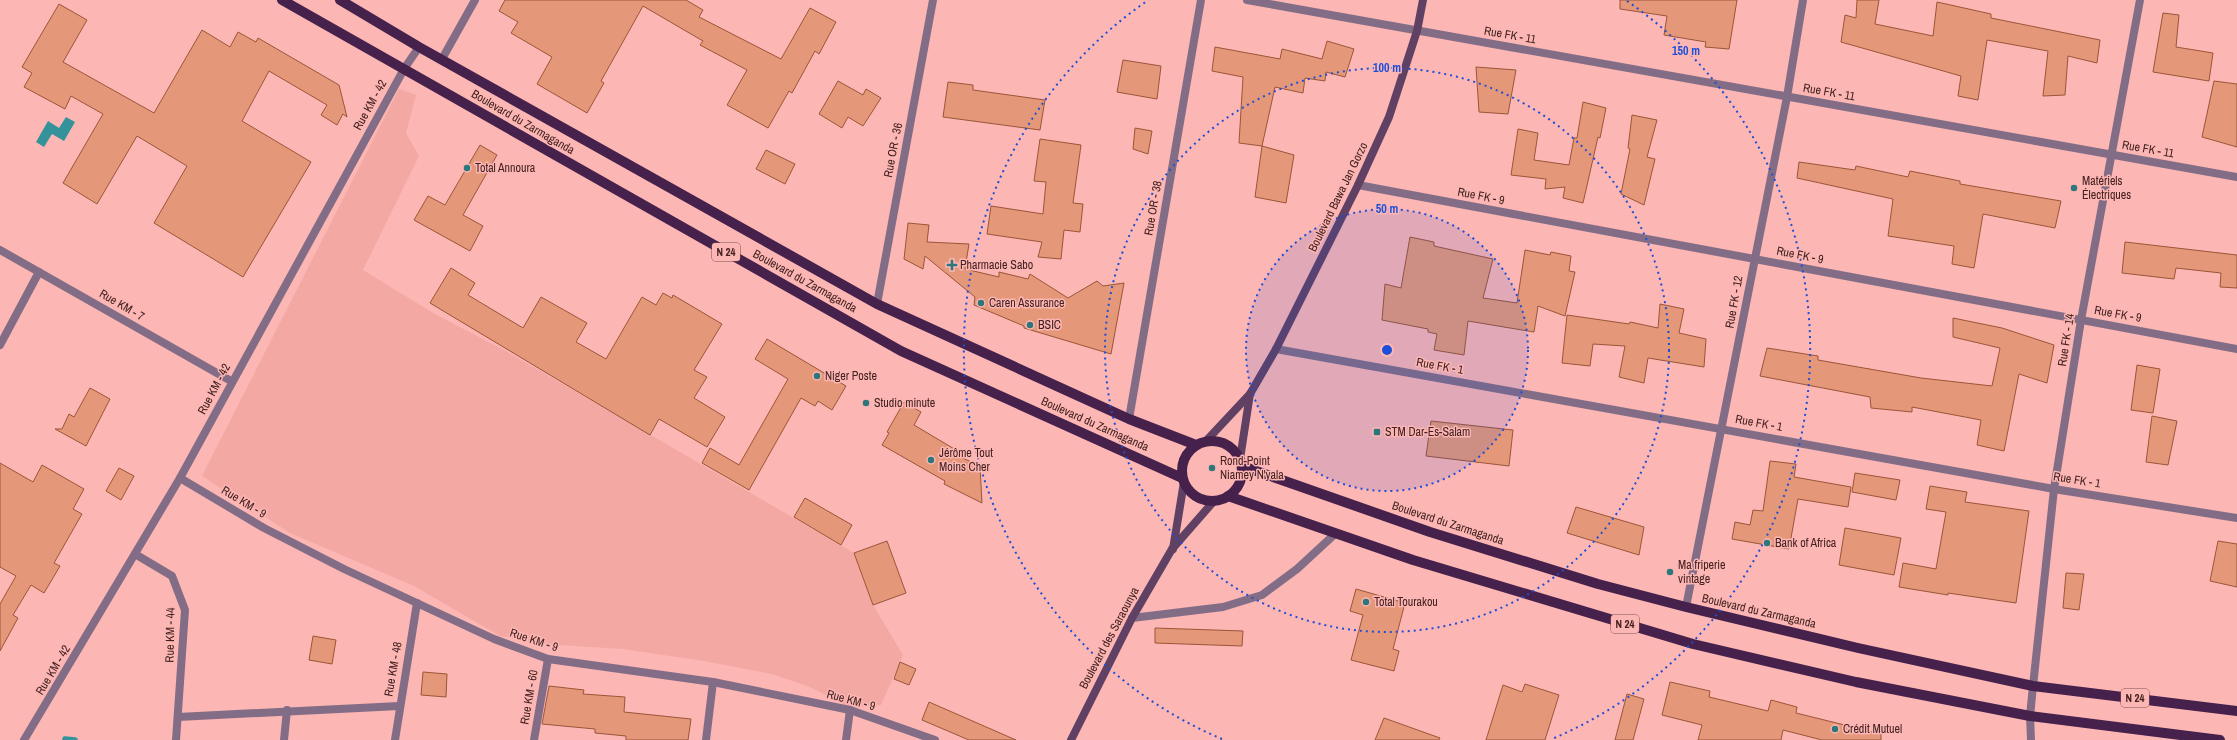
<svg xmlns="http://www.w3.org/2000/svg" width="2237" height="740" viewBox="0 0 2237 740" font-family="'Archivo Narrow',sans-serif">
<rect width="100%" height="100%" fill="#fcb6b3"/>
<path fill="#f4a8a4" d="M 399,89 L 416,95 L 406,133 L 419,156 L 363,270 L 433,313 L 506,351 L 854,553 L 873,605 L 903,655 L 881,705 L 851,708 L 810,687 L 772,674 L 704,661 L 623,649 L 543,644 L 500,636 L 414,586 L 290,533 L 202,476 Z"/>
<path fill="#34939a" d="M 66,117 L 75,122 L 64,141 L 52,134 L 44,147 L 36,142 L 48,121 L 59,128 Z"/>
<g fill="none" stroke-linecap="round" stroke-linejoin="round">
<path stroke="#34939a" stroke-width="5.5" d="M 65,739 L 75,740"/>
</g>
<g fill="#e59879" stroke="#9b5538">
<path d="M 505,0 L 686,0 L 703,10 L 699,17 L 781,59 L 810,8 L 836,22 L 819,54 L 815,51 L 792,93 L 789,91 L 768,128 L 727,105 L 747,70 L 700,45 L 703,41 L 643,6 L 601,81 L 604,83 L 587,113 L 537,84 L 552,57 L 511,33 L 518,22 L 499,11 Z"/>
<path d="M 1620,0 L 1737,0 L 1729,49 L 1705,47 L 1706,42 L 1664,35 L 1667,16 L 1620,9 Z"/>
<path d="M 1857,0 L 1879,0 L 1875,24 L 1933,36 L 1937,2 L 1991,14 L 1991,18 L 2100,40 L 2097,63 L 2068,56 L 2065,95 L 2043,96 L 2048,51 L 1987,40 L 1978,100 L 1958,96 L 1961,76 L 1841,42 L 1845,15 L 1856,18 Z"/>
<path d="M 59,4 L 87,20 L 63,62 L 154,113 L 202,30 L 230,47 L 238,32 L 256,42 L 258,38 L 339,85 L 347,117 L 343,114 L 337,125 L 321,115 L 327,105 L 269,71 L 242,121 L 311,162 L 243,277 L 154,223 L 187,166 L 137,136 L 97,204 L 63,183 L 103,114 L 71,96 L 65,109 L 24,87 L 32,73 L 22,67 Z"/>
<path d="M 2163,13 L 2179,15 L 2176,47 L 2213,53 L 2209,81 L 2153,72 Z"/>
<path d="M 1327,41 L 1354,49 L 1345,77 L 1326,72 L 1325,81 L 1305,78 L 1303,93 L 1275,87 L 1262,146 L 1239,143 L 1243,77 L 1212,71 L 1215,47 L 1280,59 L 1282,49 L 1322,59 Z"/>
<path d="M 1123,60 L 1161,66 L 1157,99 L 1117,92 Z"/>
<path d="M 1476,67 L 1516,70 L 1508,114 L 1479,112 Z"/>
<path d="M 838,81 L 863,95 L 866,89 L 881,98 L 863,126 L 848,117 L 842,128 L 819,114 Z"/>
<path d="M 2214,81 L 2237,84 L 2237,147 L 2202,137 Z"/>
<path d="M 948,82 L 973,85 L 973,90 L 1045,100 L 1040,130 L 943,117 Z"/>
<path d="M 1583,102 L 1606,108 L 1600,138 L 1598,137 L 1583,203 L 1563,198 L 1565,187 L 1545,189 L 1546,179 L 1511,175 L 1518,129 L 1538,133 L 1534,160 L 1569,165 L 1574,138 L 1577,138 Z"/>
<path d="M 1632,115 L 1657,120 L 1647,157 L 1655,159 L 1644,205 L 1621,194 L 1630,149 L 1628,148 Z"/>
<path d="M 1135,128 L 1152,131 L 1148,154 L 1133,149 Z"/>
<path d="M 1040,139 L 1081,145 L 1073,203 L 1083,204 L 1080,232 L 1064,230 L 1061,259 L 1038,257 L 1042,242 L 987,234 L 991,206 L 1043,214 L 1046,182 L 1034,181 Z"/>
<path d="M 480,145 L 497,155 L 463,215 L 483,226 L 470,251 L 414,220 L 428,196 L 445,205 Z"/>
<path d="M 1262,146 L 1294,155 L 1286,203 L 1255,197 Z"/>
<path d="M 766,150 L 795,164 L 785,184 L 756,169 Z"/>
<path d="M 1799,162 L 1855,170 L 1856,166 L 1908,177 L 1910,171 L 1960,181 L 1960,184 L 2061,201 L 2055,228 L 1983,214 L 1974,268 L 1952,264 L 1954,246 L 1888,236 L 1893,199 L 1797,178 Z"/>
<path d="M 908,223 L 929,225 L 927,242 L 969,244 L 965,269 L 999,277 L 999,272 L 1028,279 L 1030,274 L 1068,298 L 1097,281 L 1103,286 L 1124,283 L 1111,354 L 1024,328 L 1024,326 L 974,305 L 975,297 L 925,256 L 923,269 L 904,259 Z"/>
<path d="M 1410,237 L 1434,242 L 1434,246 L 1493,259 L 1483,298 L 1517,303 L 1525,250 L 1550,255 L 1551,252 L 1571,256 L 1569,271 L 1575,272 L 1565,316 L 1538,306 L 1534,332 L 1468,321 L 1464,355 L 1434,350 L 1437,334 L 1428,332 L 1428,329 L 1382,320 L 1385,284 L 1401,288 Z"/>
<path d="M 2125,242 L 2237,255 L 2237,288 L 2220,287 L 2221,273 L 2176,268 L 2174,279 L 2122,273 Z"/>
<path d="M 451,268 L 475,283 L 468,295 L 523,328 L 541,297 L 587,323 L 576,342 L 606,359 L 642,297 L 656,305 L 663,293 L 672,298 L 673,295 L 722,324 L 694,370 L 707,377 L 694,398 L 725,417 L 707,447 L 659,419 L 650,435 L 430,303 Z"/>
<path d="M 1660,304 L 1684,309 L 1679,333 L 1706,339 L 1704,367 L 1648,358 L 1644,383 L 1619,377 L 1625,346 L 1593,344 L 1590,366 L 1562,363 L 1567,315 L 1629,324 L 1630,322 L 1658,328 Z"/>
<path d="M 1953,318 L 2002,328 L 2054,345 L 2047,383 L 2019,374 L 2004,451 L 1977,445 L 1981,420 L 1912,407 L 1912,412 L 1871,408 L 1870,397 L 1760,376 L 1767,348 L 1818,356 L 1818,360 L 1921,378 L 1992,386 L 2000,348 L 1953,337 Z"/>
<path d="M 767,339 L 846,386 L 832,410 L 818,401 L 815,406 L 801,398 L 749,490 L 702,463 L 710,448 L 739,465 L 788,379 L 755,359 Z"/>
<path d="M 2137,365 L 2160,369 L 2153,413 L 2131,410 Z"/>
<path d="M 90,388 L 110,399 L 86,446 L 55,429 L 62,429 L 69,414 L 74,417 Z"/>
<path d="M 904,402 L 921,412 L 914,425 L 956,450 L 954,454 L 980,466 L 982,503 L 944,484 L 945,481 L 882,445 L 889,433 L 887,432 Z"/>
<path d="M 2152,416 L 2177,421 L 2168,465 L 2146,462 Z"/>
<path d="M 1431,421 L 1513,430 L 1509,466 L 1426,456 Z"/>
<path d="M 1770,461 L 1796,464 L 1794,477 L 1851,487 L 1848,507 L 1798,499 L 1789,549 L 1732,539 L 1735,522 L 1750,525 L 1753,510 L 1763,511 Z"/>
<path d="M 0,463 L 33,482 L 42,465 L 84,489 L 73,509 L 82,514 L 54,563 L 60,566 L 44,593 L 31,585 L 13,615 L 18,618 L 0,651 L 0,604 L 16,576 L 0,567 Z"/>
<path d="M 119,468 L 134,476 L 121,500 L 106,491 Z"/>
<path d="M 1855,473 L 1900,480 L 1896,500 L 1852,492 Z"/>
<path d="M 1930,486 L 1967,492 L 1965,502 L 2029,511 L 2016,603 L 1948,593 L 1948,595 L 1899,587 L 1903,563 L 1936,569 L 1946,512 L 1926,509 Z"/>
<path d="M 805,498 L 852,525 L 841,545 L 794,517 Z"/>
<path d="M 1576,507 L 1644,527 L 1639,555 L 1567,533 Z"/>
<path d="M 1845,528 L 1901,538 L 1894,575 L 1839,565 Z"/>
<path d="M 887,541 L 906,593 L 873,605 L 854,553 Z"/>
<path d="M 2218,541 L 2237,544 L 2237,587 L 2210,581 Z"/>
<path d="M 2066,573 L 2084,574 L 2079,610 L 2063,608 Z"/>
<path d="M 1356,589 L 1405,603 L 1393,649 L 1399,651 L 1394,671 L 1351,660 L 1363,615 L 1350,611 Z"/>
<path d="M 1155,628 L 1243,631 L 1242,646 L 1155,643 Z"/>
<path d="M 313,636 L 336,640 L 332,664 L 309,660 Z"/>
<path d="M 900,662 L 916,669 L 909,685 L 894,679 Z"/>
<path d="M 423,672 L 447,674 L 446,697 L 421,695 Z"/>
<path d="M 1670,682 L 1710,691 L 1709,697 L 1768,711 L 1771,700 L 1797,707 L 1796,713 L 1881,734 L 1881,740 L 1822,740 L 1783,730 L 1781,740 L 1698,740 L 1702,725 L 1662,715 Z"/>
<path d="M 1525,684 L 1559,695 L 1545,740 L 1486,740 L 1503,685 L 1522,692 Z"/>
<path d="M 549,686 L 584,690 L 583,694 L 625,697 L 624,712 L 691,719 L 688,740 L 626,740 L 626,736 L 595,733 L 595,729 L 542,724 Z"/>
<path d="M 1627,694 L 1644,699 L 1633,740 L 1615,740 Z"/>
<path d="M 929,702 L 1016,740 L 969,740 L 922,720 Z"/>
<path d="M 1384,718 L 1440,738 L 1439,740 L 1375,740 Z"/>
</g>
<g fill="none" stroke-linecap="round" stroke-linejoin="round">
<path stroke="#836d86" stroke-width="8" d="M 1132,618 L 1223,607 L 1262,595 L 1297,569 L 1336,533"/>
<g stroke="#836d86" stroke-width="8">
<path d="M 1247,0 L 2237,177"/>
<path d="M 442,59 L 475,0"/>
<path d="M 1358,185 L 2237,349"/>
<path d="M 0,250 L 231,381"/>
<path d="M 877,304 L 933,0"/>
<path d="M 0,345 L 39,272"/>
<path d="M 1276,349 L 2054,489 L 2237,518"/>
<path d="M 1129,419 L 1201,0"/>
<path d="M 180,478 L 264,528 L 344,569 L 494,639 L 548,659 L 713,682 L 850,710 L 935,740"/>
<path d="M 135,554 L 172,576 L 185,610 L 176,740"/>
<path d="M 1686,607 L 1787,97 L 1803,0"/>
<path d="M 178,717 L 399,706"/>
<path d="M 24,740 L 180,478 L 404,69 L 419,47"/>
<path d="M 284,740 L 287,710"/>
<path d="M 395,740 L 417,603"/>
<path d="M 534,740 L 548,659"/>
<path d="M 706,740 L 713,682"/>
<path d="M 846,740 L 850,710"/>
<path d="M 2031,740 L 2030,716 L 2033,686 L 2054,489 L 2081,320 L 2140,0"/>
</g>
<g stroke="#604164" stroke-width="8">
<path d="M 1206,441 L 1250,394 L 1276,349 L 1358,185 L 1389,117 L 1417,31 L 1423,0"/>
<path d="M 1240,459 L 1250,394"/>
<path d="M 1173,549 L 1184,482"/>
<path d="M 1071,740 L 1132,618 L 1172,549 L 1214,501"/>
</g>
<g stroke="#46214c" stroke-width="10">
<path d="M 282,0 L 901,351 L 1182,478"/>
<path d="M 340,0 L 419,47 L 877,304 L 1129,419 L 1196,445"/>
<circle cx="1212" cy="471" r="30"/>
<path d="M 1242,466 L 1430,532 L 1598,584 L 1686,607 L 1858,648 L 2033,686 L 2237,711"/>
<path d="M 1228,496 L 1413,560 L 1693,644 L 1856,682 L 2030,716 L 2220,740"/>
</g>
</g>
<circle cx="1387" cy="350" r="141" fill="#1d4ed8" fill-opacity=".12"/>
<g fill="none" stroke="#1d4ed8" stroke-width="2" stroke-dasharray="2 4">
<circle cx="1387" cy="350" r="141"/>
<circle cx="1387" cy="350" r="282"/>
<path d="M1222 739A423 423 0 0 1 1147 1M1627 1A423 423 0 0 1 1552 739"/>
</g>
<g fill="#2d777c" stroke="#fcb6b3" stroke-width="1.5">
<circle cx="467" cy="168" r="4"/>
<circle cx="2074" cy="188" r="4"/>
<path d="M950 259h4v4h4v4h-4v4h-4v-4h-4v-4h4z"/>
<circle cx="981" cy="303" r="4"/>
<circle cx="1030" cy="325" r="4"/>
<circle cx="817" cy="376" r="4"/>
<circle cx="866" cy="403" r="4"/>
<rect x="1373" y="428" width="8" height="8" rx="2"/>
<circle cx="931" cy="460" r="4"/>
<circle cx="1212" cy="468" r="4"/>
<circle cx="1767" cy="543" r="4"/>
<circle cx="1670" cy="572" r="4"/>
<circle cx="1366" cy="602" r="4"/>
<circle cx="1835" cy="729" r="4"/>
</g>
<g text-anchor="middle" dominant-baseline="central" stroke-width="3" stroke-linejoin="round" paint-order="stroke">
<g fill="#fcb6b3" stroke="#7a4e4c" stroke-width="1">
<rect x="712" y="243" width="28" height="18" rx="3"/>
<rect x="1611" y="615" width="28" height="18" rx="3"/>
<rect x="2121" y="689" width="28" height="18" rx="3"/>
</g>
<g font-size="11" font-weight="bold" fill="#422120">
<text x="726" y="252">N 24</text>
<text x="1625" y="624">N 24</text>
<text x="2135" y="698">N 24</text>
</g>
<g font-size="12" fill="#422120" stroke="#fcb6b3">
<text transform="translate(1510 35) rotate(10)">Rue FK - 11</text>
<text transform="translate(1829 92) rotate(10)">Rue FK - 11</text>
<text transform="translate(370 105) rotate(-61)">Rue KM - 42</text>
<text transform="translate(523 122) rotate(30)">Boulevard du Zarmaganda</text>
<text transform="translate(2148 149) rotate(10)">Rue FK - 11</text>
<text transform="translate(893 150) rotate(-79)">Rue OR - 36</text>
<text transform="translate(1481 196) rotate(11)">Rue FK - 9</text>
<text transform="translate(1338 197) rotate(-64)">Boulevard Bawa Jan Gorzo</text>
<text transform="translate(1153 208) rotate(-80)">Rue OR - 38</text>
<text transform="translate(1800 255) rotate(11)">Rue FK - 9</text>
<text transform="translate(805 281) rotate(29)">Boulevard du Zarmaganda</text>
<text transform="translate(1734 302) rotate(-80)">Rue FK - 12</text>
<text transform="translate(122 305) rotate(30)">Rue KM - 7</text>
<text transform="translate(2118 314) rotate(10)">Rue FK - 9</text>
<text transform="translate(2066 340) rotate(-81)">Rue FK - 14</text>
<text transform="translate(1440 366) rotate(10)">Rue FK - 1</text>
<text transform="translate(214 389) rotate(-62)">Rue KM - 42</text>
<text transform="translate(1759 423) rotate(10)">Rue FK - 1</text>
<text transform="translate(1095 424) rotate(24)">Boulevard du Zarmaganda</text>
<text transform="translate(2077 480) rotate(9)">Rue FK - 1</text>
<text transform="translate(244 502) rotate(31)">Rue KM - 9</text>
<text transform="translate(1448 523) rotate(18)">Boulevard du Zarmaganda</text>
<text transform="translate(1759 611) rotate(13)">Boulevard du Zarmaganda</text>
<text transform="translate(170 635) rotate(-89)">Rue KM - 44</text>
<text transform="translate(1109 638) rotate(-62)">Boulevard des Saraounya</text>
<text transform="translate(534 640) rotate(18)">Rue KM - 9</text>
<text transform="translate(393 669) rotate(-80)">Rue KM - 48</text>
<text transform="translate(53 670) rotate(-59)">Rue KM - 42</text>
<text transform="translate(529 697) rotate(-80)">Rue KM - 60</text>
<text transform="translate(851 700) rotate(15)">Rue KM - 9</text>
</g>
<g font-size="12" fill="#422120" stroke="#fcb6b3" text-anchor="start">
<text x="475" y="168">Total Annoura</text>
<text x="2082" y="181">Matériels<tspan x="2082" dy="14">Électriques</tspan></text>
<text x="960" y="265">Pharmacie Sabo</text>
<text x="989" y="303">Caren Assurance</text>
<text x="1038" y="325">BSIC</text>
<text x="825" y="376">Niger Poste</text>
<text x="874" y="403">Studio minute</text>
<text x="1385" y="432">STM Dar-Es-Salam</text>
<text x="939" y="453">Jérôme Tout<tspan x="939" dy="14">Moins Cher</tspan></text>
<text x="1220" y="461">Rond-Point<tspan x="1220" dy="14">Niamey N'yala</tspan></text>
<text x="1775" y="543">Bank of Africa</text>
<text x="1678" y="565">Ma friperie<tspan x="1678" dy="14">vintage</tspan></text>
<text x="1374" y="602">Total Tourakou</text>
<text x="1843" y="729">Crédit Mutuel</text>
</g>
</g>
<circle cx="1387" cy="350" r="6" fill="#1d4ed8" stroke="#fcb6b3" stroke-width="2"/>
<g font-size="12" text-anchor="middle" font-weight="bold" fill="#1d4ed8" stroke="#fcb6b3" stroke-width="3" stroke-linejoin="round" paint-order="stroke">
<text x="1686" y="55">150 m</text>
<text x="1387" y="72">100 m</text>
<text x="1387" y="213">50 m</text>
</g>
</svg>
